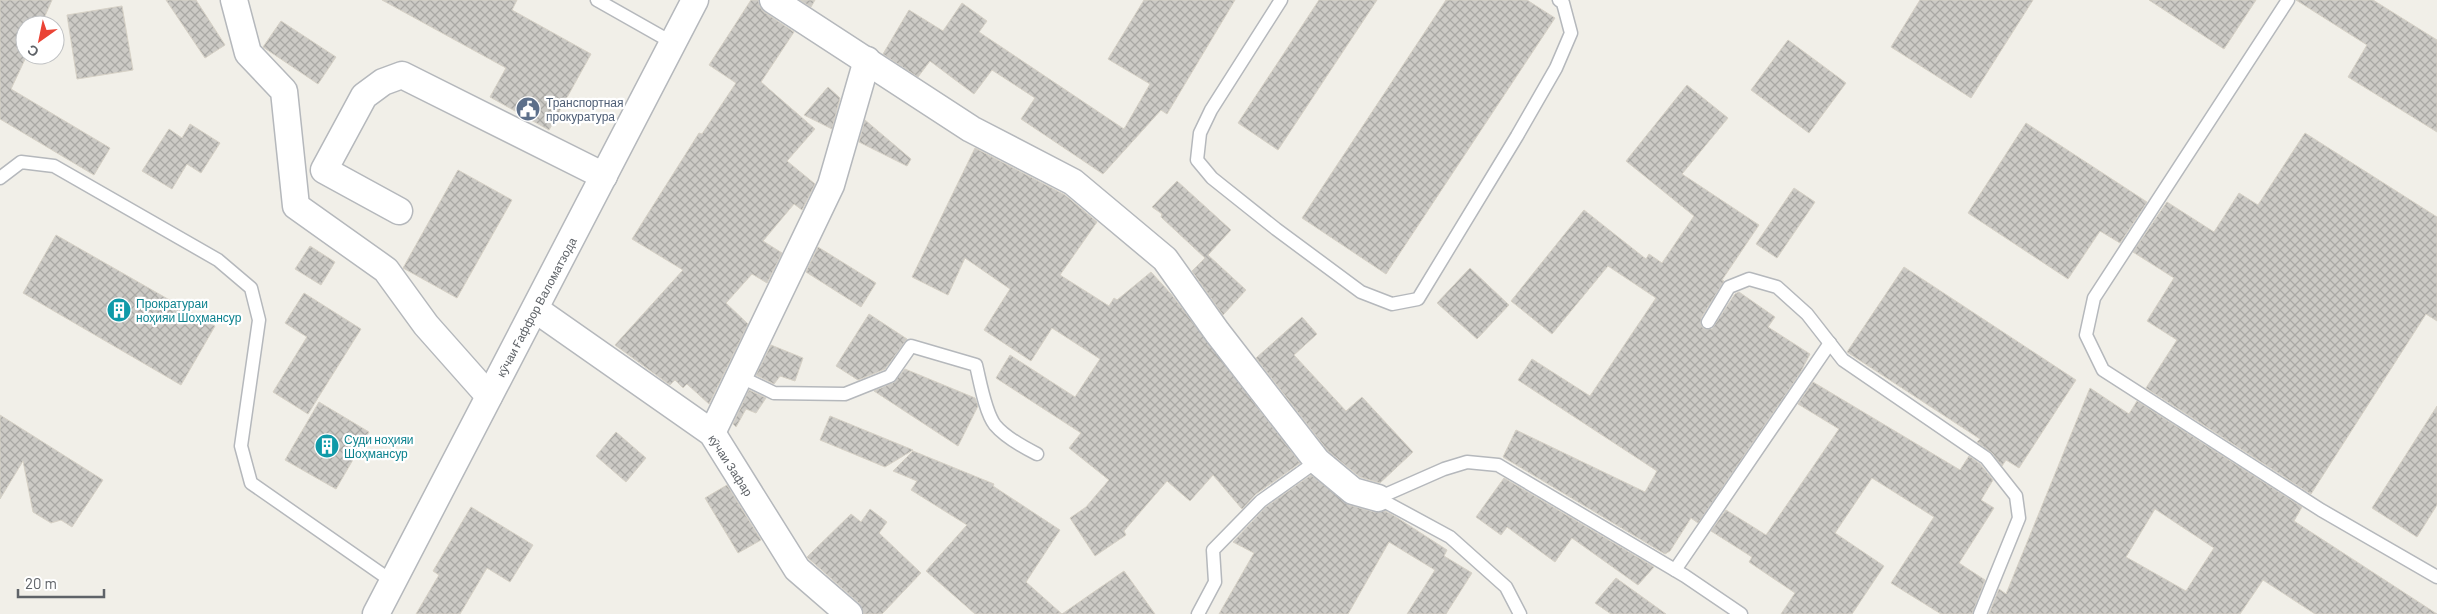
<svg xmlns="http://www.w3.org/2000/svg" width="2437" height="614" viewBox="0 0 2437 614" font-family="Barlow,sans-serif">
<defs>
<pattern id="building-cross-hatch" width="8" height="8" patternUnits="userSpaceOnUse" patternTransform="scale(1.25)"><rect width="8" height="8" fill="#cccac5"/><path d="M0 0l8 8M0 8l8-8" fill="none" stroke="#a9a8a4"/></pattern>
</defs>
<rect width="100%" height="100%" fill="#f1efe8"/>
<g fill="url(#building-cross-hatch)" stroke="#d6d1c6" fill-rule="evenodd">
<path d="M 0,0 L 52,0 L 41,25 L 25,25 L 25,55 L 27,55 L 11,89 L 110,148 L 94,175 L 0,119 Z"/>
<path d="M 166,0 L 196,0 L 225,45 L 205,58 Z"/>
<path d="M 382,0 L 517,0 L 512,10 L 591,54 L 549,130 L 490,97 L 506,68 Z"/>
<path d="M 751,0 L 758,0 L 760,7 L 764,12 L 794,32 L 761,82 L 815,129 L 787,161 L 815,184 L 802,210 L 794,204 L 763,241 L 782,253 L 767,283 L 752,274 L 726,303 L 748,324 L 709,404 L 687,384 L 683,388 L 675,380 L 670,385 L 615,345 L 683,270 L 632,239 L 699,133 L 702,134 L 736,83 L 709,65 Z"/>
<path d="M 800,0 L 815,0 L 811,7 Z"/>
<path d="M 1144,0 L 1235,0 L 1167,114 L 1161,110 L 1103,174 L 1021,119 L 1035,98 L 992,70 L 974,94 L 930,61 L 918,77 L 883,54 L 909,10 L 943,31 L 962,3 L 987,21 L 979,32 L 1124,129 L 1150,84 L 1108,59 Z"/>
<path d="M 1319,0 L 1377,0 L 1278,150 L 1238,123 Z"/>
<path d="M 1446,0 L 1527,0 L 1555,18 L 1386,274 L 1302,218 Z"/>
<path d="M 1920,0 L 2033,0 L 1971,98 L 1891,47 Z"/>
<path d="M 2149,0 L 2256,0 L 2224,49 Z"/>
<path d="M 2296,0 L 2373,0 L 2437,40 L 2437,132 L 2348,77 L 2367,45 Z"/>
<path d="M 122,6 L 133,70 L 77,79 L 67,15 Z"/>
<path d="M 281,21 L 336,57 L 318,84 L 263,47 Z"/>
<path d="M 1788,40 L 1846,83 L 1809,133 L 1751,90 Z"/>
<path d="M 1687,85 L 1728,118 L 1682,174 L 1759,225 L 1722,280 L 1724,281 L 1701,318 L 1701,325 L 1704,329 L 1712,329 L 1735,294 L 1739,292 L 1775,317 L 1768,327 L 1810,354 L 1800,373 L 1698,523 L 1691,518 L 1670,551 L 1665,554 L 1503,457 L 1516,430 L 1645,492 L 1657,471 L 1518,380 L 1532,359 L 1590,396 L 1656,298 L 1608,266 L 1552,334 L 1511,301 L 1584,210 L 1646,259 L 1649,254 L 1662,263 L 1694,216 L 1626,161 Z"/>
<path d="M 828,87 L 840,98 L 832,129 L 804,115 Z"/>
<path d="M 865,120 L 911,159 L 907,166 L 859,142 Z"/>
<path d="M 2026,123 L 2147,202 L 2120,243 L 2100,231 L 2068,279 L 1968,213 Z"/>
<path d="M 190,124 L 220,143 L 201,173 L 187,164 L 172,189 L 142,171 L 169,129 L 182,138 Z"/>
<path d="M 2305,133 L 2437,217 L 2437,321 L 2426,314 L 2311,494 L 2146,388 L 2177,340 L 2147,321 L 2174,278 L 2133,252 L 2167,202 L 2214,232 L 2239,193 L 2258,205 Z"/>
<path d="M 975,148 L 1065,195 L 1097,222 L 1060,275 L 1109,306 L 1114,298 L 1117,300 L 1151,272 L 1171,294 L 1300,463 L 1256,494 L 1242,509 L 1213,475 L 1190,501 L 1167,481 L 1124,531 L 1126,535 L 1095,556 L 1070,518 L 1086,507 L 1109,480 L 1069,448 L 1081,433 L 996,378 L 1010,355 L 1075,397 L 1100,359 L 1052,328 L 1031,361 L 984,330 L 1010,289 L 965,258 L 948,295 L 912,277 Z"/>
<path d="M 458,170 L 512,200 L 457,298 L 403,268 Z"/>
<path d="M 1177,181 L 1231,230 L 1208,255 L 1246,290 L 1223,315 L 1192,271 L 1205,258 L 1161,217 L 1162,214 L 1152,207 Z"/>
<path d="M 1794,188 L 1815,202 L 1777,258 L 1756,244 Z"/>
<path d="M 56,235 L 215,326 L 181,385 L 23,293 Z"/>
<path d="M 310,246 L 335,262 L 321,285 L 295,269 Z"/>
<path d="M 818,247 L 876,283 L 861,307 L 806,272 Z"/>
<path d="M 1904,267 L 2076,380 L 2019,468 L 2006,460 L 2002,466 L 1992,453 L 1977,442 L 1980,439 L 1847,352 Z"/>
<path d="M 1470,268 L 1509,305 L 1477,339 L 1437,303 Z"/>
<path d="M 304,293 L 361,329 L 308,414 L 273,392 L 307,337 L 285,323 Z"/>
<path d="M 869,314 L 907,339 L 885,369 L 858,380 L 836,366 Z"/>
<path d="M 1302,317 L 1317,334 L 1294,355 L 1346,411 L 1362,397 L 1413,452 L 1380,483 L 1360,477 L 1328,451 L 1256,358 Z"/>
<path d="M 771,345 L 803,358 L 795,381 L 780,376 L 774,384 L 756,375 Z"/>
<path d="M 905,369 L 975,398 L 978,406 L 958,446 L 874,391 L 893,383 Z"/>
<path d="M 1813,382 L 1960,470 L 1969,456 L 1980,464 L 1993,480 L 1981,500 L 1994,508 L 1959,563 L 1985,580 L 1972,614 L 1941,614 L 1891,583 L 1934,517 L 1872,478 L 1835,533 L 1884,566 L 1852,614 L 1781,614 L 1795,593 L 1749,562 L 1752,557 L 1711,531 L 1726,510 L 1766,535 L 1839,429 L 1798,404 Z"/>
<path d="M 2090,388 L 2129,414 L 2137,401 L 2302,507 L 2294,521 L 2437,614 L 2315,614 L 2263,580 L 2240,614 L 1989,614 L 1999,589 L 2006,594 ZM 2155,509 L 2214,548 L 2186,591 L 2126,557 Z"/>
<path d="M 749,390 L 766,398 L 756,413 L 746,409 L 736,427 L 733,424 Z"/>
<path d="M 319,402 L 369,432 L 336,489 L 285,460 Z"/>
<path d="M 2437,406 L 2437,505 L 2417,537 L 2372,508 Z"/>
<path d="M 0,415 L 103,480 L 72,527 L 61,520 L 51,523 L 33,512 L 23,461 L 0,499 Z"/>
<path d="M 830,416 L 913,450 L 885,467 L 820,440 Z"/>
<path d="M 616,432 L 646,458 L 626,482 L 596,456 Z"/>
<path d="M 913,451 L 994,484 L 993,486 L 1060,530 L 1026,582 L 1062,614 L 1124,571 L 1155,614 L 975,614 L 926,571 L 967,525 L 911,490 L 917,481 L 893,471 Z"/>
<path d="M 1311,475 L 1349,505 L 1374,512 L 1385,511 L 1396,517 L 1447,550 L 1444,556 L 1472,573 L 1446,614 L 1407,614 L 1435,570 L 1389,542 L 1348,614 L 1219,614 L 1254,553 L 1233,542 L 1266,507 Z"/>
<path d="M 1504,478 L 1654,567 L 1638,585 L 1572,538 L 1555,562 L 1507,527 L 1501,535 L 1476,517 Z"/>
<path d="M 727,485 L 761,540 L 738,553 L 705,498 Z"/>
<path d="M 471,507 L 533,545 L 510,582 L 487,568 L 460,614 L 416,614 L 439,575 L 433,571 Z"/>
<path d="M 870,509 L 887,522 L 879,533 L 921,573 L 882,614 L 864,614 L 859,603 L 807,557 L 851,514 L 861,522 Z"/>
<path d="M 1616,578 L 1666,614 L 1611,614 L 1595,603 Z"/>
</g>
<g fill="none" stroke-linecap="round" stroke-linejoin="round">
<defs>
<g id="lane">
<path d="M 597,0 L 673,43"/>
<path d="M 1281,0 L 1211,110 L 1200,133 L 1197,160 L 1212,178 L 1276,229 L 1361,292 L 1392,304 L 1418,299 L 1517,136 L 1556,68 L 1571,33 L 1563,3 L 1559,0"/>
<path d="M 2288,0 L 2094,298 L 2086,335 L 2103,370 L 2321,510 L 2437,577"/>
<path d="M 0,178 L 21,162 L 54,166 L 218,260 L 251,288 L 259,320 L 241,446 L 251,483 L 393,582"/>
<path d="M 1708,322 L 1729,287 L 1749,279 L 1777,287 L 1807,314 L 1843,360 L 1986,458 L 2016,496 L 2019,518 L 1980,614"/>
<path d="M 739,376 L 774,393 L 845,394 L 890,376 L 911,346 L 976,365 C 980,381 985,412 995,425 C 1005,437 1023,447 1037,454"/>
<path d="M 1378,498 L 1444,469 L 1467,462 L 1498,465 L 1685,576 L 1741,614"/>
<path d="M 1378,498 L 1450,537 L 1506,587 L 1520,614"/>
<path d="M 1675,570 L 1830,343"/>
<path d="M 1198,614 L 1215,582 L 1213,550 L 1261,501 L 1317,461"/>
</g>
<g id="street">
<path d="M 234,0 L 248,53 L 284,91 L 296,206 L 386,270 L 426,325 L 489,396"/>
<path d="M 773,0 L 971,129 L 1073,182 L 1165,259 L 1217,332 L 1317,461 L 1353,491 L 1378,498"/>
<path d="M 399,211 L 324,170 L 364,96 L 383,82 L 402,75 L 604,176"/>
<path d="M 535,309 L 712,433 L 797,569 L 849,614"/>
<path d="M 712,433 L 831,185 L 867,60"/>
<path d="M 376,614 L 695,0"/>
</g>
</defs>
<use href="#lane" stroke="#b5b8bc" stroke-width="15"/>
<use href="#street" stroke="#b5b8bc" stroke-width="29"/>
<use href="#lane" stroke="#fff" stroke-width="12"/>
<use href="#street" stroke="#fff" stroke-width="26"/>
</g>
<defs>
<symbol id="civic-disc" viewBox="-11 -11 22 22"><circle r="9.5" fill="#5c6f8a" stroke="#fff"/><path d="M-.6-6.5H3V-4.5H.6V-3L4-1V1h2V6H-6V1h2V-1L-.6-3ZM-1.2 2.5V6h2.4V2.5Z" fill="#fff"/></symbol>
<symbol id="building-disc" viewBox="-11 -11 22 22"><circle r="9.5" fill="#0f9aa8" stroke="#fff"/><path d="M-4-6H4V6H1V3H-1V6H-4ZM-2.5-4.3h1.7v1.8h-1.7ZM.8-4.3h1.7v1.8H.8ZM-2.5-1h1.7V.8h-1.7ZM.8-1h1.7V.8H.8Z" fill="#fff"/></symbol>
</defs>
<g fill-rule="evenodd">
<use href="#civic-disc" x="514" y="95" width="28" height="28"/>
<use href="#building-disc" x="105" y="296" width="28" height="28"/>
<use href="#building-disc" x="313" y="432" width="28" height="28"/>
</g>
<g text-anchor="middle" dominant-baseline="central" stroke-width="4.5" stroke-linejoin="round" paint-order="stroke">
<g font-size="12" fill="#4e5e75" stroke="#fff" text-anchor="start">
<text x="546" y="102">Транспортная<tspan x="546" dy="14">прокуратура</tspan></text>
</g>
<g font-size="12" fill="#0d838f" stroke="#fff" text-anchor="start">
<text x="136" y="303">Прократураи<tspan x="136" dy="14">ноҳияи Шоҳмансур</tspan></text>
<text x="344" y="439">Суди ноҳияи<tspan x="344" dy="14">Шоҳмансур</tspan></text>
</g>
<g font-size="12" fill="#5f6368" stroke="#fff">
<text transform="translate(536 307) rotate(-62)">кӯчаи Ғаффор Валоматзода</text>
<text transform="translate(731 465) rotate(57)">кӯчаи Зафар</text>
</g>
</g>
<g transform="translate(40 40) rotate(213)"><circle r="24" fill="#ffffff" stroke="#bfc1c3"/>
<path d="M0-4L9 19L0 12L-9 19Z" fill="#ea4335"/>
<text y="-8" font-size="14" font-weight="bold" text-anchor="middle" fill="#5f6368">С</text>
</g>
<path d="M18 589v8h86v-8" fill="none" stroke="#5f6368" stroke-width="2.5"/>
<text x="25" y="589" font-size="15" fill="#5f6368" stroke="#ffffff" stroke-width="4" paint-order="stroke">20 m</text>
</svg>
